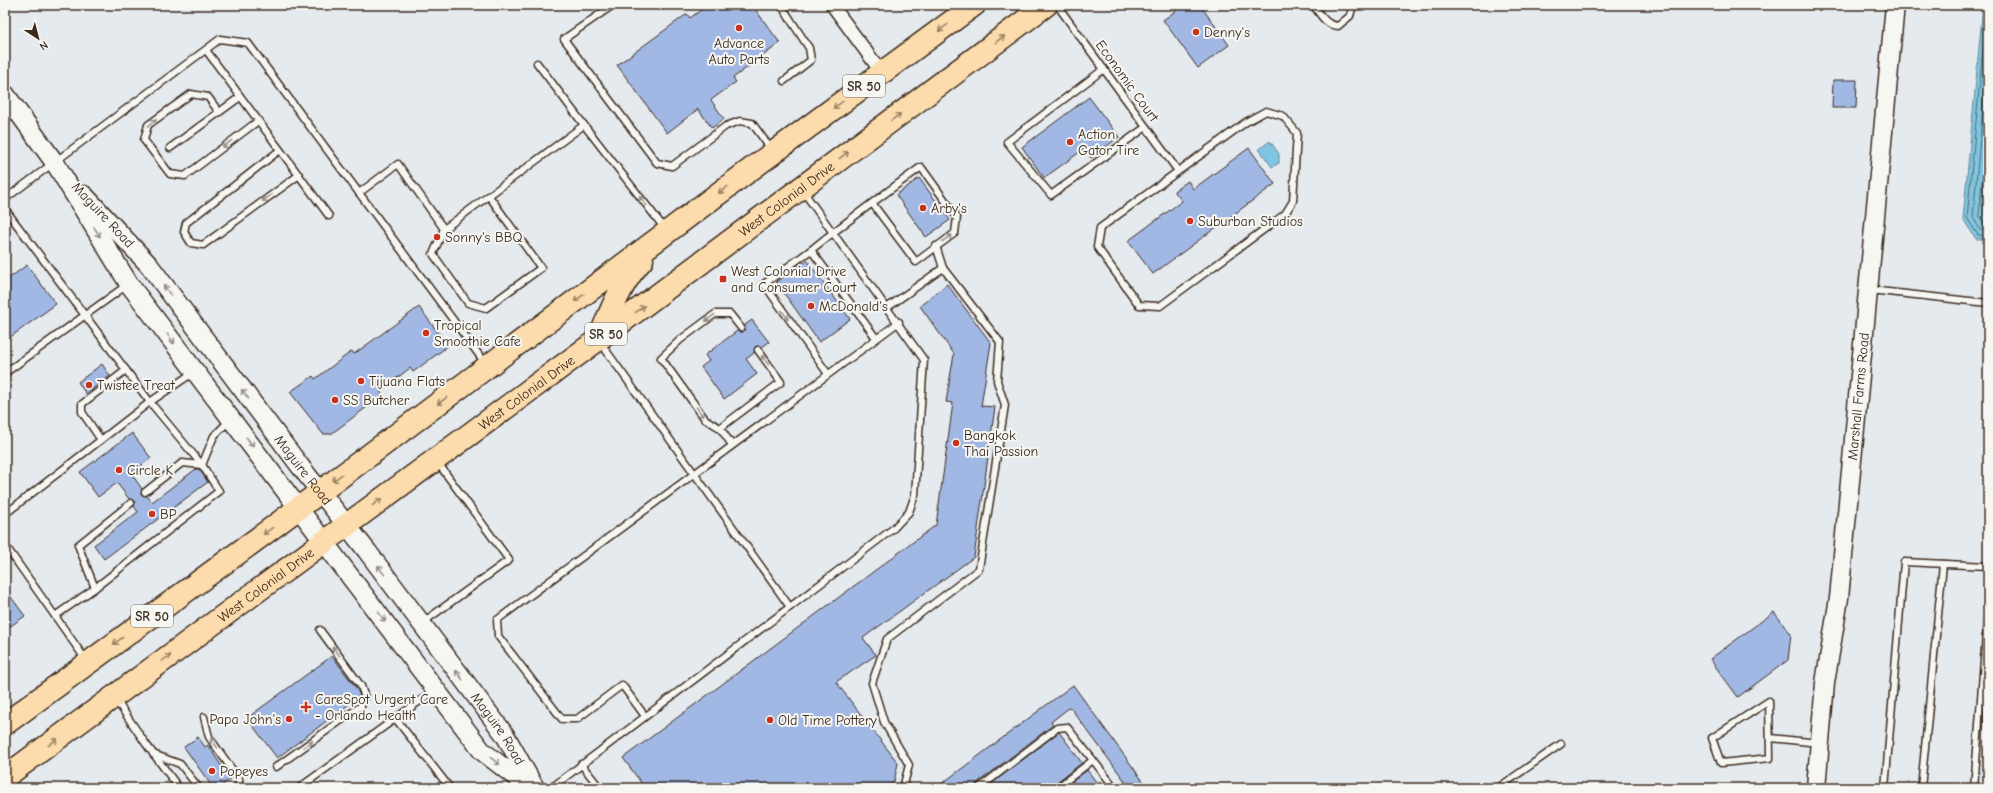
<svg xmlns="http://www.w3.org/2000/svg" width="1993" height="793" viewBox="0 0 1993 793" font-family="'Comic Neue',sans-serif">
<rect width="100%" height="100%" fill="#e5eaef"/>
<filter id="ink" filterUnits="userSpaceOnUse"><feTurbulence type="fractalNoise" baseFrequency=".025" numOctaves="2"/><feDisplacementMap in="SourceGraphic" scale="8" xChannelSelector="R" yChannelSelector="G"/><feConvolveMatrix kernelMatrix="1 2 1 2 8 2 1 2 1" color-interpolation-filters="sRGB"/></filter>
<g filter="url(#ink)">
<g fill="#80c5e1" stroke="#648793">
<path d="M 1983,5 L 1988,5 L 1988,239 L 1976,239 L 1963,219 Z"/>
<path d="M 1270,141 L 1279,154 L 1279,163 L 1272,167 L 1259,149 Z"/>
</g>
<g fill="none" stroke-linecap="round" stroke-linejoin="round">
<g stroke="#57686c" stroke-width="1">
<path d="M 1987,5 L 1967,218 L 1978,235 L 1988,236"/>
<path d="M 1988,49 L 1973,217 L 1980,230 L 1988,230"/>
<path d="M 1988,117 L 1979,215 L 1984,224 L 1988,224"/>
</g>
</g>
<g fill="#a1b8e5" stroke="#3b2a1e">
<path d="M 708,5 L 752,5 L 780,43 L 733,78 L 736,82 L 711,100 L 724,119 L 712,128 L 698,109 L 667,133 L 617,65 L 687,14 L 690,18 Z"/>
<path d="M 1184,5 L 1200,5 L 1229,45 L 1198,68 L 1163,20 Z"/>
<path d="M 1833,80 L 1857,80 L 1856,108 L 1832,108 Z"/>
<path d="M 1089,97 L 1119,137 L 1091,158 L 1084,149 L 1044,178 L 1022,147 Z"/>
<path d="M 1249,148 L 1275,184 L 1153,274 L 1128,241 L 1182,201 L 1174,191 L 1188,181 L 1193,189 Z"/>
<path d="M 919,178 L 950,220 L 926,237 L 896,195 Z"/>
<path d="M 807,260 L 850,319 L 819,342 L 776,282 Z"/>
<path d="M 27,265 L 56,304 L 5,341 L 5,281 Z"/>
<path d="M 947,284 L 991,343 L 981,406 L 995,407 L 974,557 L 863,638 L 876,655 L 836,682 L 898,763 L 894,782 L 885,788 L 645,788 L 623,758 L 936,525 L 953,403 L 946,402 L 954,354 L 920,306 Z"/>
<path d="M 419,307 L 448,346 L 413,372 L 410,368 L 380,391 L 383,395 L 331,434 L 323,434 L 290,392 L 313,376 L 315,379 L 352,351 L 354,354 Z"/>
<path d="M 752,320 L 769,342 L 762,347 L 755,347 L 754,353 L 746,359 L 757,374 L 724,399 L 701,367 L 709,361 L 705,355 L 737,331 L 743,332 L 745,325 Z"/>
<path d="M 102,364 L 110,376 L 86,394 L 78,382 Z"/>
<path d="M 132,433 L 151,458 L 131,473 L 142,489 L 141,494 L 147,496 L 152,502 L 196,469 L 199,469 L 208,482 L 104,559 L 94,545 L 138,512 L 134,506 L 135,501 L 129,499 L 117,483 L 98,497 L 80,472 Z"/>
<path d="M 5,589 L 25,616 L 5,630 Z"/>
<path d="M 1774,612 L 1791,634 L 1788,660 L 1738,697 L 1710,659 Z"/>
<path d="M 332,656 L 357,689 L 360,696 L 277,758 L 247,718 Z"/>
<path d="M 1073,685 L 1148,788 L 1130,788 L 1070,707 L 1051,722 L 1053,725 L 976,784 L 975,788 L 936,788 Z"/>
<path d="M 1059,732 L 1082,763 L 1054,784 L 1053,788 L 986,788 Z"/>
<path d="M 198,737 L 205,747 L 208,745 L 230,779 L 219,788 L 213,788 L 184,747 Z"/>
<path d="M 1087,770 L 1101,788 L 1064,788 Z"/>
</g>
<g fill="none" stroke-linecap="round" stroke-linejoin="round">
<defs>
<g id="lane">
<path d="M 613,5 L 564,39 L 657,163 L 672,166 L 726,126 L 740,121 L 752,123 L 771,149"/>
<path d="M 781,5 L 809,48 L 811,60 L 784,81"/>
<path d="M 1057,5 L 1178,171"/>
<path d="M 1313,5 C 1321,15 1325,25 1338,26 L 1350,16 L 1353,5"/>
<path d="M 206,50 L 329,216"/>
<path d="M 1104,69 L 1007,142 L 1051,195 L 1146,127"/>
<path d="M 1266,111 L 1283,116 L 1297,133 L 1293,201 L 1285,214 L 1160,306 L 1139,305 L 1097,247 L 1100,228 L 1246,122 Z"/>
<path d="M 219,112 L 208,97 L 191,94 L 148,125 L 144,140 L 170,174 L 185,176 L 258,121"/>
<path d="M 584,125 L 665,229"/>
<path d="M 170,148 L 240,97"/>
<path d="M 280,150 L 186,223 L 184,232 L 191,243 L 203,245 L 299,175"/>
<path d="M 359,193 L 398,164 L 444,229 L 584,125 L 537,63"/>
<path d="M 5,199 L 220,39 L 248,43 L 485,363"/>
<path d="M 872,203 L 916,262 L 955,233 L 957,217 L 921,167 C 884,194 847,221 811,250 L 876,338"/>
<path d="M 5,209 L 150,402 L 202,465 L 219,491 L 95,588 L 55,616"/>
<path d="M 444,229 L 433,254 L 468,303 L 486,308 L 541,268 L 489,196"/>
<path d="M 936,246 L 943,268"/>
<path d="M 811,250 L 764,284 L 828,374"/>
<path d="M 1870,290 L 1988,303"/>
<path d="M 888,307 L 943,268 L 1000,342 L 997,381 L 1005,405 L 979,569 L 887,639 L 872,683 L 884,722 L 909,765 L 903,788"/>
<path d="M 741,328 L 730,314 L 715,314 L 680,340 L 661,358 L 705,419 L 720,428 L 781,382 L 758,350"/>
<path d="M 600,342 L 790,607"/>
<path d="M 5,373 L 127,285"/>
<path d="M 720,428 L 732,445"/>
<path d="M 101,440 L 82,412 L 82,404 L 126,370"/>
<path d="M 202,465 L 214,436 L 229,421"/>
<path d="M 145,492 L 182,463 L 202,465"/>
<path d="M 5,514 L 150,402 L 194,372"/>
<path d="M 5,545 L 86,660"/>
<path d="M 95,588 L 78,545 L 131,503"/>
<path d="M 422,623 L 509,560 L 438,463"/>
<path d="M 116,700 L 146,744 L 179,788"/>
<path d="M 1769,701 L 1770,758 L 1721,763 L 1712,738 Z"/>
<path d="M 645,716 L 622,685 L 577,719 L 562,719 L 498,636 L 497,620 L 899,322"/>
<path d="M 204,717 L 209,737 L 239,779 L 239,788"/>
<path d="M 395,718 L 450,788"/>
<path d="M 1770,738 L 1819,743"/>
<path d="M 153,754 L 180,764 L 199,788"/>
<path d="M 581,764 L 600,788"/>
<path d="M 276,767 L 361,706 L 365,698 L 361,686 L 320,630"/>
<path d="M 299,788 L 435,690"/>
<path d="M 551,788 L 848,563 L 894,528 L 909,512 L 915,495 L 924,360 L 803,191"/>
<path d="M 979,788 L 1057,728 L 1067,727 L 1115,788"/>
<path d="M 1057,788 L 1093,760"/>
<path d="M 1498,788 L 1561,744"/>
<path d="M 1885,788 L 1904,562 L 1988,566"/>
<path d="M 1921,788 L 1943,564"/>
<path d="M 1974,788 L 1988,609"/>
</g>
<path id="street" d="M 832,5 L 882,73"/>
<g id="secondary">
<path d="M 5,94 L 55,163 L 129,284 L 482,751 L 530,788"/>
<path id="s1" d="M 84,195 L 149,265 L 300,466 L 367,551 L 505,735 L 535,788"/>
<path id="s2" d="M 1816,788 L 1825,683 L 1839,598 L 1895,5"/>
</g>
<g id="highway">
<path d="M 599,339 C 611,311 621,282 642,260"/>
<path d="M 5,724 L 272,528 L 754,167 L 974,5"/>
<path id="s3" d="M 5,777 L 599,339 L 1046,5"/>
</g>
</defs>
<use href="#lane" stroke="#3b2a1e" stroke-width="9"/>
<use href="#street" stroke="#3b2a1e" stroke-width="15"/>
<use href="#secondary" stroke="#3b2a1e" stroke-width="21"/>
<use href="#highway" stroke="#3b2a1e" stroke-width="25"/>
<use href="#lane" stroke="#f6f6f2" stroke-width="6"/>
<use href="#street" stroke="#f6f6f2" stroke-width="12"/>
<use href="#secondary" stroke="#f6f6f2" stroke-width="18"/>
<use href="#highway" stroke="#fcdcac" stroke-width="22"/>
</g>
<defs><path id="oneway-shaft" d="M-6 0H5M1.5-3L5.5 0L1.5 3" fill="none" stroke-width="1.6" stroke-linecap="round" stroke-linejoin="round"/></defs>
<g stroke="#9c8365">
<use href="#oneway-shaft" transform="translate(943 28) rotate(144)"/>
<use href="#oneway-shaft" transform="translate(1000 39) rotate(-37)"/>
<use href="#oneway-shaft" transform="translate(838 105) rotate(144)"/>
<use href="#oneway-shaft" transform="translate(896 117) rotate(-37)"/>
<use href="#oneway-shaft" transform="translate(844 155) rotate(-37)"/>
<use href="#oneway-shaft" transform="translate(723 190) rotate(143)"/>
<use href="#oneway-shaft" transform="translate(579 298) rotate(143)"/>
<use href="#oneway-shaft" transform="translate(640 309) rotate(-37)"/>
<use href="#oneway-shaft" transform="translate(442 401) rotate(143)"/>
<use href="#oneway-shaft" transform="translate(337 478) rotate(143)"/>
<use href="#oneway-shaft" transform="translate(377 502) rotate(-36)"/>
<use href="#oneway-shaft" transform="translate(268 531) rotate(144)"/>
<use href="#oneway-shaft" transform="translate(118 641) rotate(144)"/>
<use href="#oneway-shaft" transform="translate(166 658) rotate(-36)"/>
<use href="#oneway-shaft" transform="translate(53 742) rotate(-37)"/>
</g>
<g stroke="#989088">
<use href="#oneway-shaft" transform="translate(152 123) rotate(-41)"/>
<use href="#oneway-shaft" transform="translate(227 144) rotate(143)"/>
<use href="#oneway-shaft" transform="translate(267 198) rotate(144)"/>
<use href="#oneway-shaft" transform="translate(643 201) rotate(-128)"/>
<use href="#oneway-shaft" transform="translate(97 232) rotate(59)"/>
<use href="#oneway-shaft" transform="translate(947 238) rotate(-36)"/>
<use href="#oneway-shaft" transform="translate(167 290) rotate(-127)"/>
<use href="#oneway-shaft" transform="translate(785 315) rotate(54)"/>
<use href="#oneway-shaft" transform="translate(710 318) rotate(144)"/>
<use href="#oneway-shaft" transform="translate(171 339) rotate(53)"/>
<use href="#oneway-shaft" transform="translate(765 360) rotate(-126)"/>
<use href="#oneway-shaft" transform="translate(245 394) rotate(-127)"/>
<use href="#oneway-shaft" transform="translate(700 412) rotate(54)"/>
<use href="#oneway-shaft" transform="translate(250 442) rotate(53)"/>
<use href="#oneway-shaft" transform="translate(381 570) rotate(-126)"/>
<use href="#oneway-shaft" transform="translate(382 617) rotate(53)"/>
<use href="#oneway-shaft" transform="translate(336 651) rotate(-126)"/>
<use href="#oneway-shaft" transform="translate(459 675) rotate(-127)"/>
<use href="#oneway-shaft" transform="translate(214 743) rotate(-126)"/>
<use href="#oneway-shaft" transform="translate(308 744) rotate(-36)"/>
<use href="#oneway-shaft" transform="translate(495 761) rotate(38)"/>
</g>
</g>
<g fill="#c8321e" stroke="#f6f6f2" stroke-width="1.5">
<circle cx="739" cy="28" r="4"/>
<circle cx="1196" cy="32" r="4"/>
<circle cx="1070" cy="142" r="4"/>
<circle cx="923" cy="208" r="4"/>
<circle cx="1190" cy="221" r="4"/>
<circle cx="437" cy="237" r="4"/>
<rect x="719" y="275" width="8" height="8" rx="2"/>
<circle cx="811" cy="306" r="4"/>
<circle cx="426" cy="333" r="4"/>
<circle cx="361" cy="381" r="4"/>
<circle cx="89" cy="385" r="4"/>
<circle cx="335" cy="400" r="4"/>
<circle cx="956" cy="443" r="4"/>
<circle cx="119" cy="470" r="4"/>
<circle cx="152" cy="514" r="4"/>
<path d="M304 701h4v4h4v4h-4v4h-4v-4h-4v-4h4z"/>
<circle cx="289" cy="719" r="4"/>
<circle cx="770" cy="720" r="4"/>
<circle cx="212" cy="771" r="4"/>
</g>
<g text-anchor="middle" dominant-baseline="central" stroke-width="4" stroke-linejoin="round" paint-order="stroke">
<g fill="#f6f6f2" stroke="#73675e" stroke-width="1">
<rect x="843" y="75" width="42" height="22" rx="3"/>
<rect x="585" y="323" width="42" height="22" rx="3"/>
<rect x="131" y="605" width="42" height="22" rx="3"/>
</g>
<g font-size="13" font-weight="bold" fill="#3b2a1e">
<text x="864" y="86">SR 50</text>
<text x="606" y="334">SR 50</text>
<text x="152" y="616">SR 50</text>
</g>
<g font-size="14" fill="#3b2a1e" stroke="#f6f6f2" text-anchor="start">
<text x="1204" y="32">Denny's</text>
<text x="739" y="43" text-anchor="middle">Advance<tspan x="739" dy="16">Auto Parts</tspan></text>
<text x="1078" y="134">Action<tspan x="1078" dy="16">Gator Tire</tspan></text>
<text x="931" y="208">Arby's</text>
<text x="1198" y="221">Suburban Studios</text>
<text x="445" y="237">Sonny's BBQ</text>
<text x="731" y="271">West Colonial Drive<tspan x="731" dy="16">and Consumer Court</tspan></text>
<text x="819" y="306">McDonald's</text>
<text x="434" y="325">Tropical<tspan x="434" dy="16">Smoothie Cafe</tspan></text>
<text x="369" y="381">Tijuana Flats</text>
<text x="97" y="385">Twistee Treat</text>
<text x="343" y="400">SS Butcher</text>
<text x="964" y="435">Bangkok<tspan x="964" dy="16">Thai Passion</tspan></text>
<text x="127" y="470">Circle K</text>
<text x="160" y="514">BP</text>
<text x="315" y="699">CareSpot Urgent Care<tspan x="315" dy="16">- Orlando Health</tspan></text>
<text x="281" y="719" text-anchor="end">Papa John's</text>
<text x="778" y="720">Old Time Pottery</text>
<text x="220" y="771">Popeyes</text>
</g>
<g font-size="14" fill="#3b2a1e" stroke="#f6f6f2">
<text transform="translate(1127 81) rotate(54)">Economic Court</text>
<text stroke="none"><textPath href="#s3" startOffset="972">West Colonial Drive</textPath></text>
<text transform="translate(103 215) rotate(47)">Maguire Road</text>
<text stroke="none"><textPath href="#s3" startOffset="648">West Colonial Drive</textPath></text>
<text stroke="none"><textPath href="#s2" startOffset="394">Marshall Farms Road</textPath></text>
<text stroke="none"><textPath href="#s1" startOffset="352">Maguire Road</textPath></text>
<text stroke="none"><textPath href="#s3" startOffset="324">West Colonial Drive</textPath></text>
<text stroke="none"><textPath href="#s1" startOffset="676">Maguire Road</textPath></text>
</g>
</g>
<rect width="1993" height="793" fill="none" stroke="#f6f6f2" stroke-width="20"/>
<rect x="10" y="10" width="1973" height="773" fill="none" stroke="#3b2a1e" stroke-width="1.5" filter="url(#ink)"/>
<g transform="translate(38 38) rotate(144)" stroke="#f6f6f2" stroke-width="3" paint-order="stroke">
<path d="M0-3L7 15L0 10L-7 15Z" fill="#3b2a1e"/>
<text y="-6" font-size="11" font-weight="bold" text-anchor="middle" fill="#3b2a1e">N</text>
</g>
</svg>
